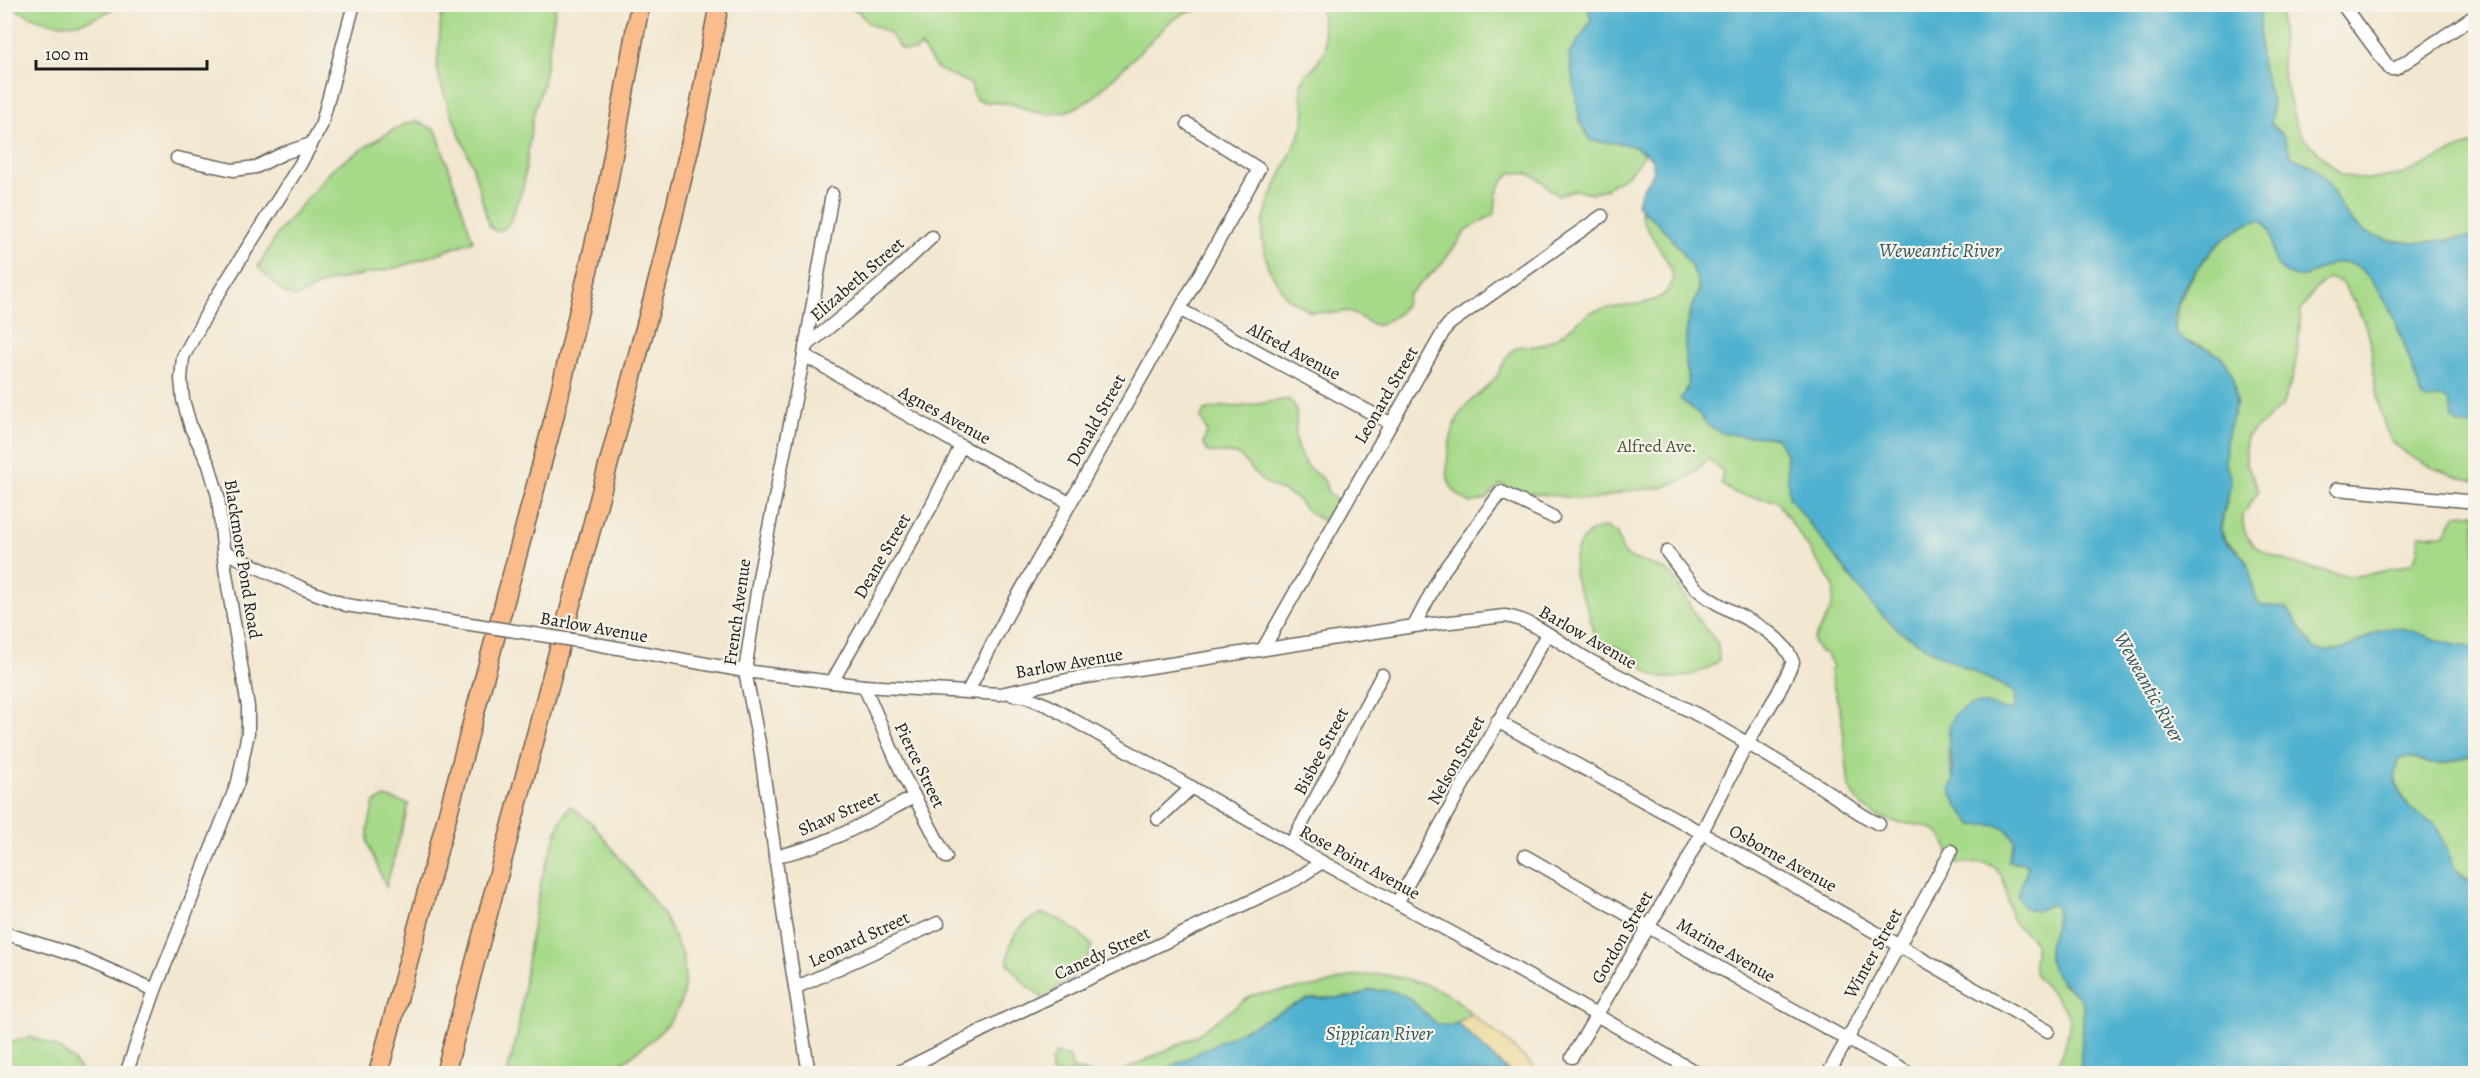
<svg xmlns="http://www.w3.org/2000/svg" width="2480" height="1078" viewBox="0 0 2480 1078" font-family="Alegreya,serif">
<rect width="100%" height="100%" fill="#f7f3e8"/>
<filter id="ink" filterUnits="userSpaceOnUse"><feTurbulence type="fractalNoise" baseFrequency=".0167" numOctaves="2"/><feDisplacementMap in="SourceGraphic" scale="12" xChannelSelector="R" yChannelSelector="G"/><feConvolveMatrix kernelMatrix="1 2 1 2 8 2 1 2 1" color-interpolation-filters="sRGB"/></filter>
<filter id="wash" filterUnits="userSpaceOnUse"><feTurbulence type="fractalNoise" baseFrequency=".008" numOctaves="4" result="noise"/><feDisplacementMap in="SourceGraphic" scale="24" xChannelSelector="R" yChannelSelector="G"/><feGaussianBlur stdDeviation="1.35" result="paint"/><feColorMatrix in="noise" values="0 0 0 0 0 0 0 0 0 0 0 0 0 0 0 0 0 1.4 0 .05"/><feComposite in="paint" operator="in"/></filter>
<g filter="url(#wash)">
<rect width="100%" height="100%" fill="#f2e7d0"/>
<g fill="#a6d988" stroke="#617a52" stroke-width="1.5">
<path d="M 10,5 L 117,4 L 118,5 C 84,31 45,29 10,5 Z"/>
<path d="M 442,5 L 556,5 L 543,84 L 533,116 L 523,188 L 509,224 L 502,230 L 495,231 L 489,225 L 472,164 L 447,104 L 437,69 Z"/>
<path d="M 837,5 L 1203,5 L 1197,11 L 1185,12 L 1171,21 L 1093,98 C 1073,111 1054,118 1030,111 C 1024,109 1019,106 1012,104 C 1000,102 987,104 975,99 L 971,84 L 937,69 L 921,46 L 916,51 L 902,50 L 889,33 L 868,23 L 858,11 Z"/>
<path d="M 1320,5 L 1588,5 L 1591,21 L 1569,55 L 1580,123 L 1591,141 C 1610,143 1630,139 1644,154 L 1641,160 L 1627,175 L 1605,189 L 1593,193 L 1574,190 L 1558,196 C 1540,182 1538,171 1512,173 C 1496,185 1496,194 1495,213 L 1466,231 L 1441,265 L 1408,295 L 1405,305 L 1397,315 L 1380,325 L 1374,325 L 1348,311 L 1337,313 L 1311,312 L 1286,297 L 1268,267 L 1262,240 L 1263,223 L 1269,201 L 1302,129 L 1305,109 L 1301,97 L 1301,85 L 1306,74 L 1314,68 L 1326,49 Z"/>
<path d="M 2258,5 L 2278,5 L 2281,14 L 2282,70 L 2296,125 L 2304,138 L 2342,175 L 2369,180 L 2404,174 L 2475,142 L 2475,236 C 2436,241 2371,254 2345,213 C 2336,199 2328,178 2313,167 C 2308,163 2299,161 2292,158 L 2284,137 L 2271,123 C 2275,96 2262,79 2260,53 C 2259,39 2261,24 2260,10 Z"/>
<path d="M 416,121 L 436,130 L 473,241 L 400,267 L 327,282 L 296,297 L 285,294 L 258,267 L 278,233 L 333,168 L 381,137 L 404,124 Z"/>
<path d="M 1640,209 C 1660,222 1700,266 1698,291 C 1698,298 1694,302 1691,308 C 1686,322 1686,339 1685,354 C 1684,373 1696,382 1681,398 L 1722,433 L 1744,436 L 1772,437 L 1778,439 L 1786,454 L 1789,497 L 1873,606 L 1901,632 L 1936,653 L 2011,690 L 2015,694 L 2014,708 L 2009,711 C 1989,705 1984,699 1963,709 L 1948,750 L 1957,805 L 1973,825 C 1990,825 2006,821 2015,841 L 2009,856 L 2015,864 L 2023,862 L 2028,866 L 2018,896 L 2042,909 C 2047,904 2050,902 2056,906 L 2057,920 L 2049,947 L 2062,984 L 2081,997 L 2084,1007 L 2080,1073 L 2055,1073 C 2059,1056 2070,1039 2069,1021 C 2069,1005 2043,987 2035,973 C 2031,965 2037,955 2035,946 C 2032,932 2017,931 2012,919 C 2006,903 2009,880 1995,868 C 1985,859 1968,864 1955,863 C 1945,855 1949,840 1937,832 C 1929,826 1920,825 1910,824 C 1882,821 1863,814 1849,787 L 1842,719 L 1830,672 L 1833,666 L 1826,653 L 1819,652 L 1813,640 C 1825,620 1834,611 1834,586 L 1777,501 C 1758,496 1735,499 1721,483 L 1723,471 L 1708,459 L 1687,479 L 1660,488 L 1627,491 L 1594,500 L 1512,491 L 1501,484 L 1486,499 L 1471,503 C 1448,492 1445,479 1448,454 C 1451,433 1456,412 1474,398 C 1482,391 1491,385 1497,376 C 1504,365 1504,354 1518,347 C 1524,345 1529,347 1536,346 C 1544,345 1554,339 1561,335 C 1572,328 1582,316 1594,311 C 1616,303 1664,310 1672,282 C 1678,265 1642,232 1640,209 Z"/>
<path d="M 2255,220 L 2262,220 C 2272,230 2272,242 2273,256 L 2313,274 C 2320,269 2329,263 2338,262 C 2383,257 2410,365 2422,396 L 2415,367 L 2475,415 L 2475,481 C 2450,475 2415,464 2396,445 C 2381,432 2374,382 2372,362 C 2371,356 2372,350 2371,344 C 2366,321 2354,300 2341,282 L 2328,278 L 2314,291 L 2301,309 L 2298,349 L 2293,376 L 2282,406 L 2246,437 L 2246,463 L 2259,491 L 2243,515 C 2242,525 2245,537 2254,545 C 2268,558 2336,577 2356,576 C 2374,574 2394,569 2411,563 C 2419,556 2417,545 2420,535 L 2445,534 C 2456,518 2450,511 2475,513 L 2475,662 L 2381,631 C 2361,642 2337,655 2314,650 L 2287,609 L 2260,605 L 2254,595 L 2247,562 L 2237,549 L 2225,540 L 2221,529 L 2231,480 L 2225,461 L 2226,443 L 2230,421 L 2237,402 L 2223,358 L 2210,349 L 2180,338 L 2175,331 L 2178,305 L 2195,272 L 2211,252 L 2230,234 Z"/>
<path d="M 1289,399 C 1304,411 1291,430 1297,447 C 1300,453 1303,462 1308,467 C 1317,477 1326,475 1327,491 L 1336,500 L 1335,514 L 1329,521 L 1321,520 L 1305,509 L 1296,498 L 1262,481 L 1238,454 L 1208,452 L 1203,444 L 1207,432 L 1201,418 L 1204,411 L 1225,406 L 1238,407 Z"/>
<path d="M 1606,527 L 1617,534 L 1623,551 L 1628,557 L 1666,570 L 1673,576 L 1698,619 L 1718,644 L 1719,660 C 1705,674 1669,685 1650,673 C 1642,668 1637,659 1630,653 C 1620,647 1606,645 1595,639 C 1592,628 1590,617 1587,607 C 1585,599 1579,593 1577,585 C 1569,561 1577,531 1606,527 Z"/>
<path d="M 2405,756 C 2415,757 2424,763 2433,764 C 2448,766 2461,756 2475,756 L 2475,883 C 2458,876 2448,859 2442,841 C 2441,836 2438,828 2435,824 C 2432,821 2426,820 2422,818 C 2403,806 2389,781 2398,758 Z"/>
<path d="M 385,797 L 409,804 L 386,887 L 368,844 L 368,828 L 374,803 Z"/>
<path d="M 570,806 L 592,823 L 662,912 L 683,956 L 685,975 L 683,995 L 678,1009 L 669,1023 L 654,1038 L 626,1060 L 604,1073 L 507,1073 L 518,1032 L 530,940 L 542,877 L 561,820 Z"/>
<path d="M 1041,914 C 1056,914 1083,934 1092,946 C 1084,972 1064,983 1043,998 L 1024,983 L 1008,963 C 1007,939 1020,923 1041,914 Z"/>
<path d="M 1379,974 C 1411,978 1450,988 1471,1014 L 1450,1026 L 1442,1026 L 1435,1023 L 1420,1009 L 1370,990 L 1354,997 L 1309,999 L 1294,1005 L 1158,1073 L 1116,1074 L 1194,1037 L 1252,995 L 1320,986 L 1353,976 Z"/>
<path d="M 29,1037 C 52,1042 70,1053 82,1073 L 5,1073 L 5,1042 L 10,1043 Z"/>
<path d="M 1056,1053 L 1070,1057 L 1073,1069 L 1092,1073 L 1051,1073 L 1051,1062 Z"/>
</g>
<path fill="#eeda9e" stroke="#857b5d" stroke-width="1.5" d="M 1471,1014 L 1504,1039 L 1540,1073 L 1510,1073 L 1457,1023 Z"/>
<g fill="#50b1cf" stroke="#366676" stroke-width="1.5">
<path d="M 1588,5 L 2258,5 L 2260,10 C 2261,24 2259,39 2260,53 C 2262,82 2276,91 2271,124 L 2284,137 L 2292,157 C 2299,161 2308,163 2313,167 C 2328,178 2336,199 2345,213 C 2372,254 2436,241 2475,236 L 2475,426 L 2459,425 L 2452,419 C 2452,412 2451,399 2441,398 C 2436,397 2431,400 2426,400 L 2422,396 C 2410,364 2381,246 2331,264 C 2316,270 2301,284 2284,272 C 2266,259 2278,234 2262,220 C 2227,222 2166,294 2175,330 C 2179,346 2218,344 2229,367 C 2234,376 2235,388 2236,398 C 2237,408 2228,430 2226,442 C 2226,448 2225,454 2225,460 C 2226,468 2231,475 2231,482 C 2230,499 2214,524 2224,540 C 2230,548 2242,551 2246,562 C 2253,576 2251,591 2260,605 L 2287,608 L 2314,649 C 2343,657 2360,638 2384,629 C 2401,623 2427,637 2443,642 C 2453,645 2465,646 2475,648 L 2475,756 C 2461,756 2449,765 2434,764 C 2420,763 2412,753 2398,759 L 2395,780 L 2403,800 L 2415,813 L 2435,824 L 2454,866 L 2466,880 L 2475,883 L 2475,1073 L 2080,1073 L 2084,1007 C 2079,988 2059,988 2050,963 C 2044,944 2060,926 2056,907 L 2052,904 L 2036,911 L 2024,908 L 2018,896 L 2028,866 L 2023,862 L 2008,862 L 2015,841 C 2006,821 1991,826 1973,825 L 1957,805 L 1950,789 C 1961,766 1939,744 1954,715 C 1977,697 1985,704 2009,711 L 2014,708 L 2015,694 L 2011,690 L 1936,653 L 1901,632 L 1873,606 L 1789,497 L 1786,454 L 1778,439 L 1772,437 L 1743,436 L 1722,433 L 1707,425 L 1699,414 L 1680,399 C 1696,382 1684,372 1685,351 C 1686,337 1687,323 1691,310 C 1693,302 1699,297 1699,289 C 1697,267 1666,229 1650,216 C 1645,211 1641,210 1637,203 L 1643,188 L 1654,172 L 1652,159 C 1634,140 1615,144 1591,141 L 1580,123 L 1569,55 L 1591,21 Z"/>
<path d="M 1370,990 C 1382,990 1397,990 1407,997 C 1425,1008 1434,1034 1457,1023 L 1510,1073 L 1158,1073 L 1294,1005 L 1309,999 L 1354,997 Z"/>
</g>
</g>
<g filter="url(#ink)">
<g fill="none" stroke-linecap="round" stroke-linejoin="round">
<defs>
<g id="minor">
<path d="M 2342,4 L 2390,69 L 2395,69 L 2476,15"/>
<path d="M 177,158 L 233,170 L 256,167 L 284,153 L 311,144"/>
<path d="M 1181,310 L 1390,423"/>
<path d="M 805,347 L 881,285 L 932,237"/>
<path d="M 804,355 L 961,446 L 1070,503"/>
<path d="M 2337,489 L 2476,502"/>
<path d="M 223,551 L 304,589 L 346,605 L 477,625"/>
<path d="M 1414,626 L 1441,574 L 1501,492 L 1553,517"/>
<path d="M 585,642 L 745,671 L 832,682 L 864,686 L 1000,694 L 1067,680 L 1170,664 L 1414,626 L 1505,616 C 1536,620 1562,645 1589,660 C 1629,682 1671,700 1711,722 C 1743,740 1774,760 1806,778 C 1831,792 1852,811 1879,824"/>
<path d="M 1263,649 L 1445,329 L 1449,324 L 1602,216"/>
<path d="M 832,682 L 932,505 L 961,446"/>
<path d="M 864,686 L 902,773 L 946,857"/>
<path d="M 968,691 L 1006,617 L 1259,169 L 1188,124"/>
<path d="M 1013,695 L 1025,696 L 1049,706 L 1322,862 L 1478,947 L 1699,1074"/>
<path d="M 1497,721 L 1702,833 L 2048,1031"/>
<path d="M 1158,819 L 1192,787"/>
<path d="M 1291,844 L 1382,675"/>
<path d="M 776,856 C 826,847 870,820 914,797"/>
<path d="M 1525,856 L 1767,995 L 1910,1074"/>
<path d="M 1397,903 L 1547,634"/>
<path d="M 4,933 L 77,956 L 155,990"/>
<path d="M 795,988 L 938,923"/>
<path d="M 1572,1057 L 1686,863 L 1747,744 L 1778,693 L 1793,662 C 1780,626 1731,616 1703,594 C 1688,583 1678,566 1667,552"/>
<path d="M 126,1074 L 155,990 L 238,782 L 248,733 L 248,707 L 225,568 L 218,496 L 209,465 L 191,428 L 183,400 L 181,379 L 183,357 L 212,304 L 301,163 L 321,126 L 354,4"/>
<path d="M 809,1074 L 785,925 L 760,748 L 745,671 L 760,572 L 804,355 L 832,194"/>
<path d="M 895,1074 L 1021,1011 L 1295,880 L 1322,862"/>
<path d="M 1828,1074 L 1951,851"/>
</g>
<g id="highway">
<path d="M 378,1074 L 554,418 L 607,189 L 640,4"/>
<path d="M 445,1074 L 659,276 L 699,108 L 719,4"/>
</g>
</defs>
<use href="#minor" stroke="#67635b" stroke-width="15"/>
<use href="#highway" stroke="#67635b" stroke-width="21"/>
<use href="#minor" stroke="#fff" stroke-width="12"/>
<use href="#highway" stroke="#f9bc8a" stroke-width="18"/>
<defs>
<path id="minor-bridge" d="M 477,625 L 585,642"/>
</defs>
<use href="#minor-bridge" stroke="#67635b" stroke-width="15" stroke-linecap="butt"/>
<use href="#minor-bridge" stroke="#fff" stroke-width="12"/>
</g>
</g>
<g text-anchor="middle" dominant-baseline="central" stroke-width="4.5" stroke-linejoin="round" paint-order="stroke">
<g font-size="18" fill="#1c1c1c" stroke="#f7f3e8">
<text transform="translate(857 279) rotate(-41)">Elizabeth Street</text>
<text transform="translate(1294 351) rotate(28)">Alfred Avenue</text>
<text transform="translate(1386 395) rotate(-60)">Leonard Street</text>
<text transform="translate(945 415) rotate(29)">Agnes Avenue</text>
<text transform="translate(1096 420) rotate(-61)">Donald Street</text>
<text transform="translate(882 556) rotate(-60)">Deane Street</text>
<text transform="translate(243 559) rotate(81)">Blackmore Pond Road</text>
<text transform="translate(737 612) rotate(-82)">French Avenue</text>
<text transform="translate(594 627) rotate(10)">Barlow Avenue</text>
<text transform="translate(1588 637) rotate(30)">Barlow Avenue</text>
<text transform="translate(1069 663) rotate(-10)">Barlow Avenue</text>
<text transform="translate(1321 751) rotate(-62)">Bisbee Street</text>
<text transform="translate(1456 760) rotate(-61)">Nelson Street</text>
<text transform="translate(920 765) rotate(64)">Pierce Street</text>
<text transform="translate(839 813) rotate(-24)">Shaw Street</text>
<text transform="translate(1783 858) rotate(29)">Osborne Avenue</text>
<text transform="translate(1360 862) rotate(29)">Rose Point Avenue</text>
<text transform="translate(1622 937) rotate(-60)">Gordon Street</text>
<text transform="translate(859 939) rotate(-25)">Leonard Street</text>
<text transform="translate(1726 950) rotate(30)">Marine Avenue</text>
<text transform="translate(1102 953) rotate(-25)">Canedy Street</text>
<text transform="translate(1873 953) rotate(-61)">Winter Street</text>
</g>
<g font-size="18" fill="#45553c" stroke="#f7f3e8">
<text x="1657" y="446">Alfred Ave.</text>
</g>
<g font-size="20" font-style="italic" fill="#315864" stroke="#f7f3e8">
<text x="1940" y="250">Weweantic River</text>
<text transform="translate(2149 687) rotate(61)">Weweantic River</text>
<text x="1379" y="1033">Sippican River</text>
</g>
</g>
<rect width="2480" height="1078" fill="none" stroke="#f7f3e8" stroke-width="24"/>
<path d="M36 60v9h171v-9" fill="none" stroke="#1c1c1c" stroke-width="3"/>
<text x="45" y="60" font-size="18" fill="#1c1c1c" stroke="#f7f3e8" stroke-width="4.5" paint-order="stroke">100 m</text>
</svg>
